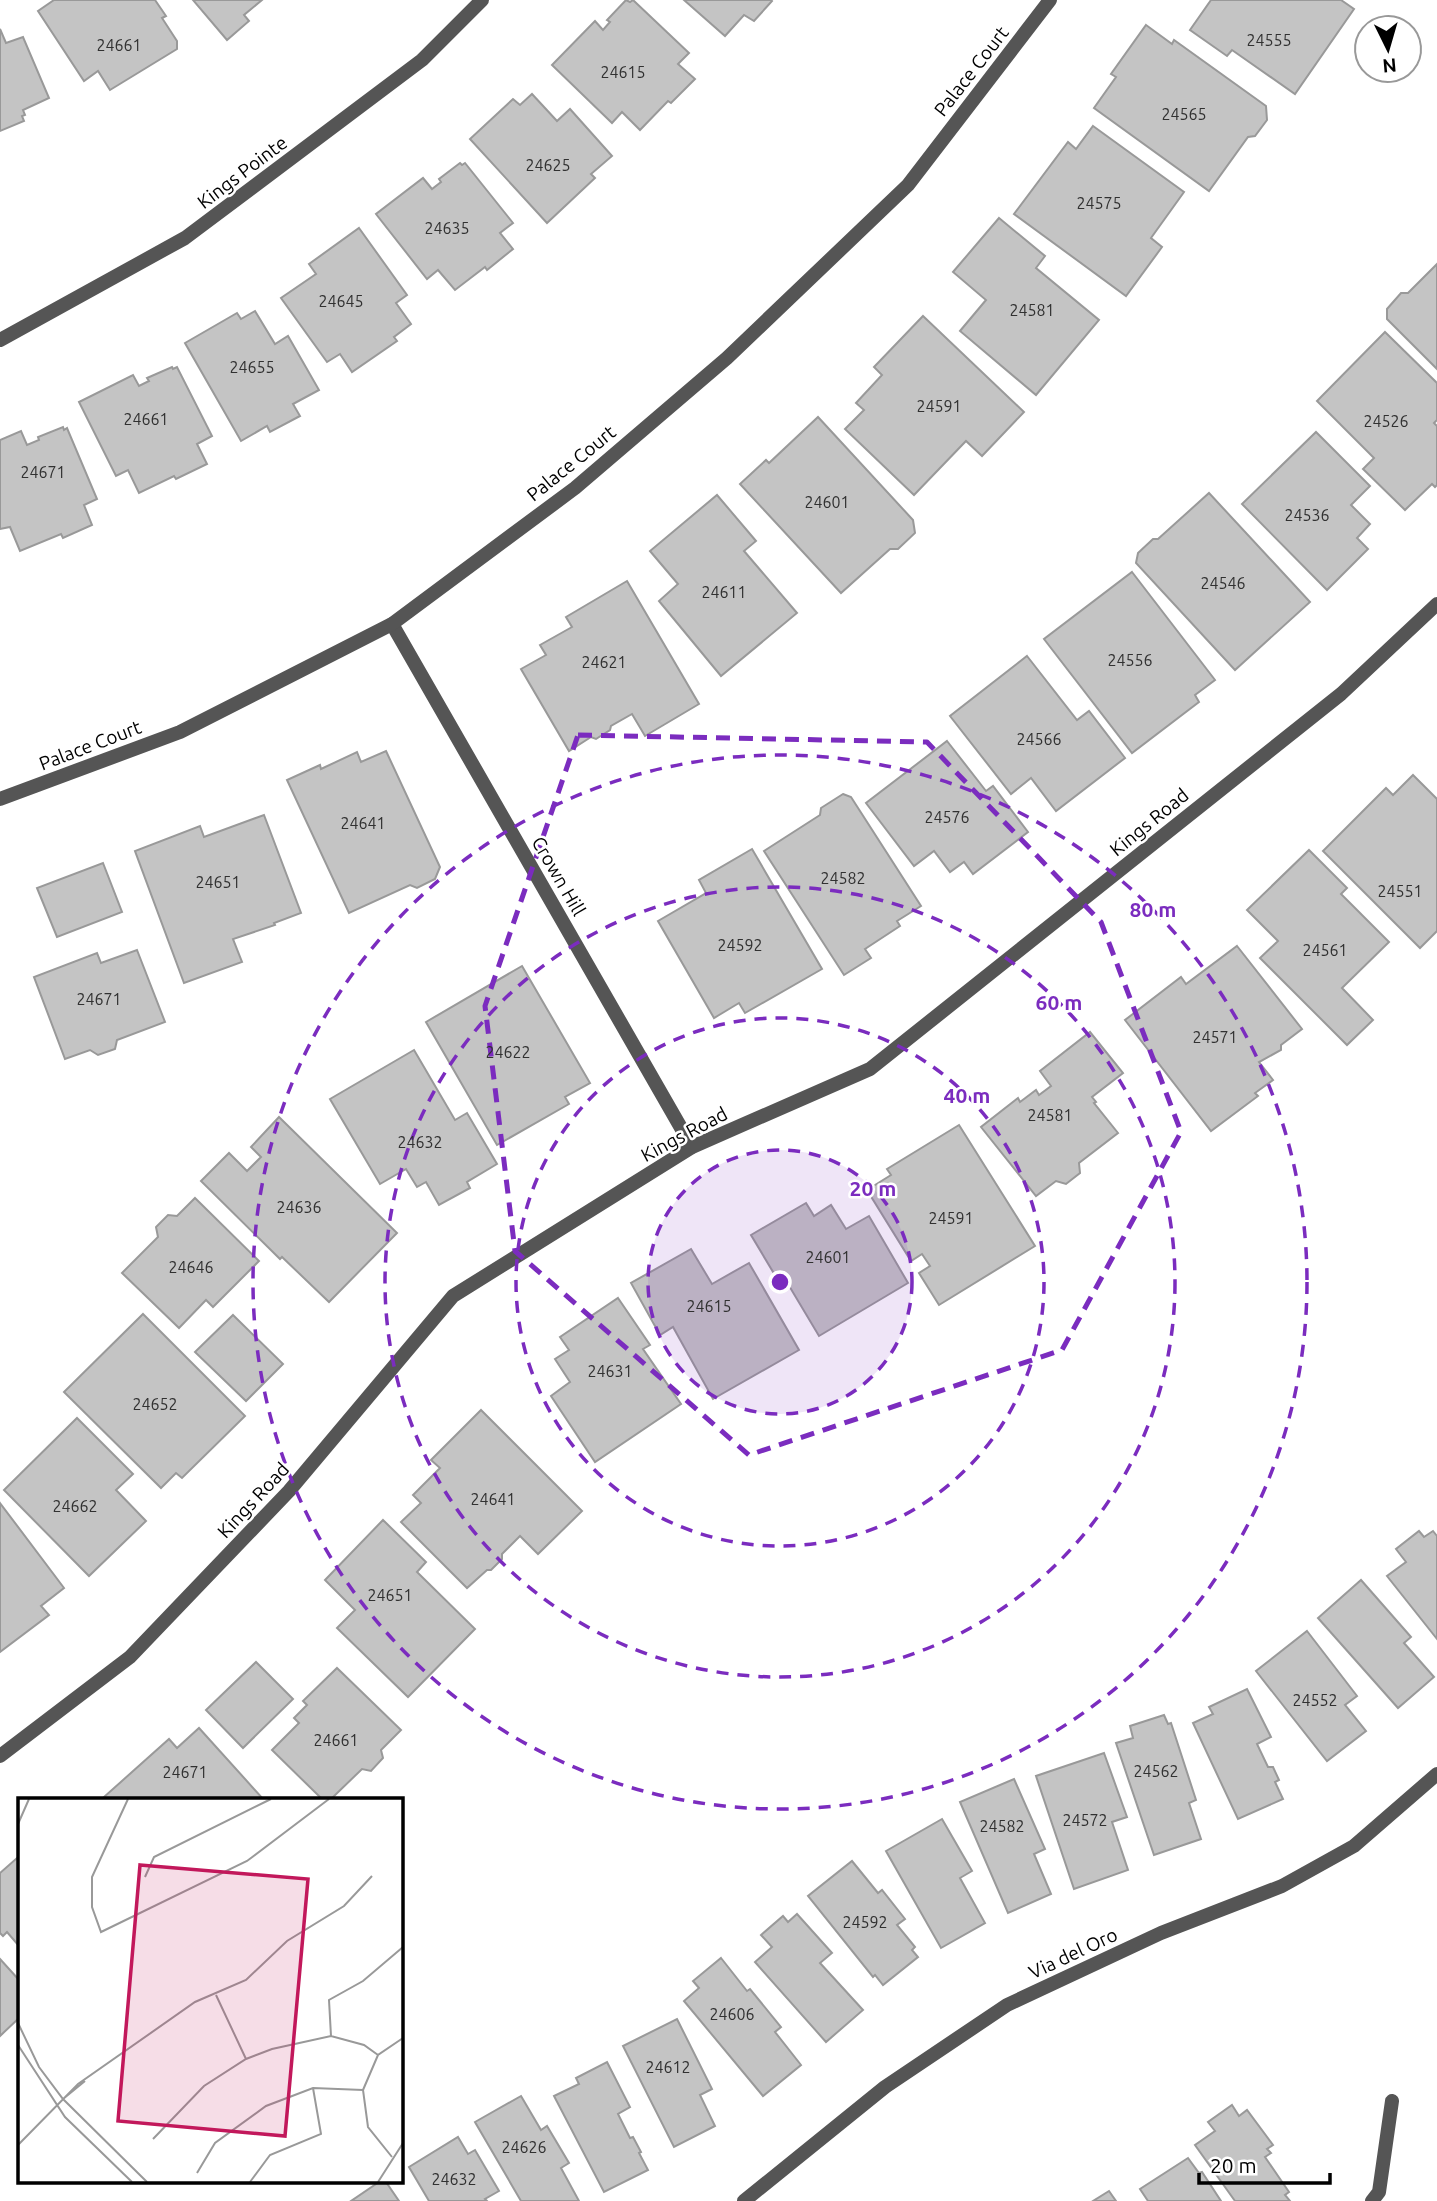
<svg xmlns="http://www.w3.org/2000/svg" width="1437" height="2201" viewBox="0 0 1437 2201" font-family="Ubuntu,sans-serif">
<rect width="100%" height="100%" fill="#fff"/>
<g fill="#c4c4c4" stroke="#999" stroke-width="2">
<path d="M 54,0 L 155,0 L 166,16 L 162,18 L 177,41 L 177,49 L 110,90 L 98,71 L 84,81 L 38,11 Z"/>
<path d="M 193,0 L 262,0 L 244,15 L 249,21 L 227,40 Z"/>
<path d="M 626,0 L 630,2 L 633,0 L 689,53 L 678,64 L 695,79 L 671,103 L 668,101 L 640,130 L 622,112 L 612,123 L 552,65 L 595,21 L 603,30 L 610,22 L 607,20 Z"/>
<path d="M 684,0 L 771,0 L 772,1 L 754,21 L 744,15 L 725,36 Z"/>
<path d="M 1211,0 L 1341,0 L 1354,9 L 1295,94 L 1232,50 L 1227,56 L 1190,30 Z"/>
<path d="M 1146,25 L 1172,44 L 1174,40 L 1266,106 L 1267,120 L 1255,136 L 1248,137 L 1209,191 L 1094,108 L 1116,77 L 1111,74 Z"/>
<path d="M 0,29 L 6,43 L 23,37 L 49,98 L 23,110 L 25,115 L 22,116 L 24,121 L 0,131 Z"/>
<path d="M 532,94 L 557,121 L 570,109 L 612,156 L 591,174 L 595,178 L 547,223 L 470,139 L 513,99 L 520,105 Z"/>
<path d="M 1093,126 L 1184,192 L 1151,238 L 1162,247 L 1126,296 L 1014,214 L 1068,142 L 1076,149 Z"/>
<path d="M 460,163 L 462,165 L 465,163 L 513,223 L 500,233 L 513,249 L 487,270 L 485,267 L 455,290 L 438,270 L 427,279 L 376,214 L 423,178 L 432,189 L 441,182 L 439,179 Z"/>
<path d="M 999,218 L 1045,256 L 1036,268 L 1099,320 L 1036,395 L 960,331 L 986,300 L 953,272 Z"/>
<path d="M 359,228 L 407,295 L 396,303 L 411,324 L 394,337 L 397,341 L 352,372 L 340,354 L 327,362 L 281,298 L 316,274 L 309,264 Z"/>
<path d="M 1437,264 L 1437,369 L 1387,319 L 1387,309 L 1401,293 L 1408,293 Z"/>
<path d="M 255,311 L 275,344 L 288,336 L 319,390 L 293,404 L 300,416 L 270,432 L 267,426 L 241,441 L 185,343 L 237,313 L 241,319 Z"/>
<path d="M 923,316 L 1024,412 L 982,456 L 966,441 L 914,495 L 845,429 L 864,410 L 856,403 L 882,375 L 874,367 Z"/>
<path d="M 1385,332 L 1437,383 L 1437,420 L 1434,423 L 1437,426 L 1437,485 L 1435,487 L 1432,484 L 1405,510 L 1363,469 L 1374,458 L 1317,401 Z"/>
<path d="M 172,367 L 173,369 L 177,367 L 212,436 L 197,444 L 207,464 L 176,479 L 174,476 L 139,493 L 128,470 L 116,476 L 79,402 L 133,375 L 139,386 L 149,381 L 147,378 Z"/>
<path d="M 818,417 L 913,520 L 915,533 L 898,549 L 890,549 L 841,593 L 740,484 L 766,460 L 769,463 Z"/>
<path d="M 63,427 L 64,430 L 67,428 L 97,499 L 84,505 L 92,525 L 63,538 L 61,534 L 20,551 L 10,527 L 0,529 L 0,440 L 21,431 L 27,445 L 39,440 L 38,437 Z"/>
<path d="M 1316,432 L 1370,486 L 1351,505 L 1370,524 L 1357,538 L 1368,549 L 1327,590 L 1242,504 Z"/>
<path d="M 1209,493 L 1310,602 L 1235,670 L 1136,563 L 1138,553 L 1153,539 L 1158,539 Z"/>
<path d="M 717,495 L 756,541 L 744,551 L 797,613 L 721,676 L 659,601 L 678,584 L 650,551 Z"/>
<path d="M 1132,572 L 1215,680 L 1195,695 L 1199,702 L 1132,753 L 1044,639 Z"/>
<path d="M 627,581 L 699,704 L 645,736 L 632,714 L 611,726 L 610,730 L 596,739 L 591,737 L 569,751 L 521,669 L 546,655 L 540,645 L 572,627 L 566,617 Z"/>
<path d="M 1027,656 L 1077,720 L 1089,711 L 1125,758 L 1056,811 L 1031,778 L 1011,794 L 950,716 Z"/>
<path d="M 947,741 L 986,791 L 993,786 L 1028,832 L 973,874 L 964,862 L 950,872 L 934,851 L 914,866 L 866,803 Z"/>
<path d="M 386,751 L 440,867 L 435,879 L 417,888 L 410,885 L 349,913 L 287,780 L 320,765 L 321,769 L 357,752 L 361,762 Z"/>
<path d="M 1413,775 L 1437,799 L 1437,931 L 1420,948 L 1323,851 L 1386,788 L 1393,795 Z"/>
<path d="M 843,794 L 851,797 L 921,906 L 897,921 L 900,926 L 865,949 L 871,958 L 844,975 L 764,851 L 820,815 L 821,808 Z"/>
<path d="M 264,815 L 301,913 L 274,923 L 275,925 L 233,939 L 242,962 L 184,983 L 135,851 L 200,826 L 204,837 Z"/>
<path d="M 752,849 L 822,969 L 745,1013 L 739,1003 L 714,1018 L 658,921 L 706,893 L 699,880 Z"/>
<path d="M 1309,850 L 1347,888 L 1341,894 L 1389,942 L 1342,988 L 1373,1020 L 1347,1045 L 1260,958 L 1278,941 L 1247,910 Z"/>
<path d="M 103,863 L 122,912 L 57,937 L 37,888 Z"/>
<path d="M 1237,946 L 1302,1029 L 1281,1045 L 1281,1050 L 1259,1062 L 1273,1080 L 1255,1093 L 1258,1096 L 1211,1131 L 1125,1020 L 1181,977 L 1186,984 Z"/>
<path d="M 137,950 L 165,1022 L 117,1040 L 115,1049 L 98,1055 L 90,1050 L 65,1059 L 34,977 L 97,953 L 101,963 Z"/>
<path d="M 522,966 L 590,1083 L 565,1097 L 569,1104 L 497,1145 L 426,1022 Z"/>
<path d="M 1090,1032 L 1123,1073 L 1092,1097 L 1096,1102 L 1094,1103 L 1118,1133 L 1079,1163 L 1080,1173 L 1066,1184 L 1056,1181 L 1036,1196 L 981,1127 L 1018,1098 L 1020,1102 L 1036,1090 L 1039,1095 L 1051,1086 L 1040,1071 Z"/>
<path d="M 414,1050 L 455,1120 L 467,1113 L 497,1164 L 467,1182 L 470,1188 L 439,1205 L 426,1182 L 417,1187 L 406,1169 L 380,1184 L 330,1099 Z"/>
<path d="M 279,1117 L 397,1233 L 329,1302 L 282,1257 L 280,1259 L 201,1181 L 229,1153 L 247,1171 L 261,1157 L 251,1147 Z"/>
<path d="M 959,1125 L 1035,1246 L 939,1305 L 919,1273 L 930,1266 L 922,1254 L 911,1261 L 867,1190 L 891,1175 L 887,1169 Z"/>
<path d="M 195,1198 L 259,1261 L 213,1307 L 206,1300 L 179,1328 L 122,1273 L 158,1237 L 156,1227 L 168,1215 L 177,1216 Z"/>
<path d="M 806,1203 L 814,1216 L 831,1205 L 846,1229 L 869,1216 L 908,1283 L 819,1336 L 785,1279 L 779,1282 L 751,1235 Z"/>
<path d="M 691,1249 L 712,1284 L 749,1263 L 799,1350 L 713,1399 L 673,1327 L 660,1335 L 631,1283 Z"/>
<path d="M 618,1298 L 650,1345 L 643,1349 L 681,1404 L 595,1462 L 551,1396 L 570,1382 L 555,1359 L 569,1350 L 560,1337 Z"/>
<path d="M 143,1314 L 245,1416 L 182,1478 L 176,1473 L 161,1488 L 64,1392 Z"/>
<path d="M 233,1315 L 283,1364 L 246,1401 L 195,1352 Z"/>
<path d="M 481,1410 L 582,1511 L 538,1554 L 520,1536 L 502,1554 L 502,1559 L 491,1570 L 487,1570 L 467,1588 L 401,1522 L 421,1503 L 413,1495 L 440,1468 L 431,1460 Z"/>
<path d="M 77,1418 L 133,1474 L 116,1490 L 146,1521 L 89,1576 L 4,1490 Z"/>
<path d="M 0,1503 L 64,1588 L 41,1606 L 49,1615 L 0,1652 Z"/>
<path d="M 383,1520 L 426,1562 L 417,1572 L 475,1629 L 408,1697 L 337,1628 L 355,1610 L 325,1580 Z"/>
<path d="M 1419,1531 L 1424,1537 L 1433,1531 L 1437,1536 L 1437,1639 L 1387,1576 L 1406,1562 L 1396,1549 Z"/>
<path d="M 1361,1580 L 1411,1637 L 1404,1643 L 1434,1677 L 1398,1708 L 1318,1618 Z"/>
<path d="M 1307,1631 L 1357,1696 L 1345,1705 L 1366,1731 L 1327,1761 L 1256,1671 Z"/>
<path d="M 256,1662 L 293,1699 L 243,1748 L 206,1710 Z"/>
<path d="M 337,1668 L 401,1730 L 381,1750 L 383,1758 L 371,1771 L 362,1769 L 330,1800 L 323,1800 L 272,1750 L 299,1723 L 294,1718 L 307,1705 L 303,1701 Z"/>
<path d="M 1247,1689 L 1271,1737 L 1257,1744 L 1268,1767 L 1273,1767 L 1279,1780 L 1275,1782 L 1283,1799 L 1238,1819 L 1193,1723 L 1213,1714 L 1209,1707 Z"/>
<path d="M 1164,1715 L 1168,1724 L 1171,1723 L 1196,1800 L 1189,1803 L 1201,1839 L 1154,1855 L 1116,1743 L 1133,1738 L 1130,1726 Z"/>
<path d="M 199,1728 L 264,1800 L 107,1800 L 104,1797 L 169,1739 L 177,1748 Z"/>
<path d="M 1104,1753 L 1127,1817 L 1112,1822 L 1128,1870 L 1074,1889 L 1036,1776 Z"/>
<path d="M 1014,1779 L 1045,1849 L 1034,1854 L 1051,1894 L 1008,1913 L 960,1802 Z"/>
<path d="M 942,1819 L 972,1871 L 960,1878 L 985,1923 L 941,1948 L 886,1851 Z"/>
<path d="M 17,1858 L 19,1860 L 19,1946 L 7,1932 L 3,1936 L 0,1933 L 0,1873 Z"/>
<path d="M 852,1861 L 878,1893 L 882,1890 L 905,1919 L 897,1925 L 915,1947 L 912,1950 L 918,1957 L 883,1985 L 875,1975 L 873,1977 L 808,1896 Z"/>
<path d="M 797,1914 L 832,1953 L 820,1963 L 863,2010 L 826,2042 L 755,1962 L 772,1947 L 761,1935 L 783,1916 L 788,1922 Z"/>
<path d="M 721,1958 L 747,1991 L 750,1989 L 781,2027 L 775,2032 L 801,2065 L 763,2096 L 684,2001 L 699,1988 L 693,1981 Z"/>
<path d="M 0,1959 L 19,1980 L 19,2018 L 0,2036 Z"/>
<path d="M 677,2019 L 712,2089 L 700,2095 L 715,2126 L 674,2147 L 623,2046 Z"/>
<path d="M 607,2062 L 630,2107 L 618,2114 L 630,2138 L 633,2137 L 641,2152 L 639,2153 L 648,2170 L 604,2192 L 554,2096 L 579,2084 L 576,2078 Z"/>
<path d="M 521,2096 L 541,2130 L 547,2126 L 569,2163 L 561,2168 L 579,2201 L 521,2201 L 475,2122 Z"/>
<path d="M 1232,2105 L 1239,2116 L 1247,2110 L 1273,2145 L 1267,2149 L 1271,2153 L 1265,2157 L 1289,2192 L 1285,2195 L 1290,2201 L 1235,2201 L 1195,2145 L 1215,2131 L 1208,2122 Z"/>
<path d="M 458,2137 L 468,2154 L 475,2150 L 499,2191 L 485,2199 L 487,2201 L 429,2201 L 409,2167 Z"/>
<path d="M 1188,2158 L 1199,2173 L 1202,2172 L 1221,2201 L 1148,2201 L 1140,2189 Z"/>
<path d="M 379,2182 L 386,2182 L 399,2201 L 351,2201 Z"/>
<path d="M 1109,2191 L 1116,2201 L 1093,2201 Z"/>
</g>
<g fill="none" stroke-linecap="round" stroke-linejoin="round">
<g stroke="#555" stroke-width="14">
<path d="M 0,340 L 185,238 L 422,60 L 482,0"/>
<path d="M 392,624 L 692,1147"/>
<path d="M 0,799 L 180,732 L 392,624 L 575,488 L 727,358 L 908,185 L 1050,0"/>
<path d="M 0,1756 L 130,1657 L 289,1491 L 453,1296 L 692,1147 L 870,1069 L 1341,694 L 1437,604"/>
<path d="M 744,2201 L 885,2087 L 1007,2005 L 1161,1933 L 1282,1886 L 1354,1846 L 1437,1774"/>
<path d="M 1372,2201 L 1379,2192 L 1392,2101"/>
</g>
</g>
<path fill="none" stroke="#7b2cbf" stroke-width="5" stroke-dasharray="14 9" stroke-linejoin="round" d="M 578,735 L 927,742 L 1101,922 L 1181,1132 L 1062,1350 L 749,1455 L 515,1251 L 485,1006 Z"/>
<circle cx="780" cy="1282" r="132" fill="#7b2cbf" fill-opacity=".12"/>
<g fill="none" stroke="#7b2cbf" stroke-width="3.5" stroke-dasharray="12 9">
<circle cx="780" cy="1282" r="132"/>
<circle cx="780" cy="1282" r="264"/>
<circle cx="780" cy="1282" r="395"/>
<circle cx="780" cy="1282" r="527"/>
</g>
<g text-anchor="middle" dominant-baseline="central" stroke-width="5" stroke-linejoin="round" paint-order="stroke">
<g font-size="16" fill="#313131">
<text x="1269" y="40">24555</text>
<text x="119" y="45">24661</text>
<text x="623" y="72">24615</text>
<text x="1184" y="114">24565</text>
<text x="548" y="165">24625</text>
<text x="1099" y="203">24575</text>
<text x="447" y="228">24635</text>
<text x="341" y="301">24645</text>
<text x="1032" y="310">24581</text>
<text x="252" y="367">24655</text>
<text x="939" y="406">24591</text>
<text x="146" y="419">24661</text>
<text x="1386" y="421">24526</text>
<text x="43" y="472">24671</text>
<text x="827" y="502">24601</text>
<text x="1307" y="515">24536</text>
<text x="1223" y="583">24546</text>
<text x="724" y="592">24611</text>
<text x="1130" y="660">24556</text>
<text x="604" y="662">24621</text>
<text x="1039" y="739">24566</text>
<text x="947" y="817">24576</text>
<text x="363" y="823">24641</text>
<text x="843" y="878">24582</text>
<text x="218" y="882">24651</text>
<text x="1400" y="891">24551</text>
<text x="740" y="945">24592</text>
<text x="1325" y="950">24561</text>
<text x="99" y="999">24671</text>
<text x="1215" y="1037">24571</text>
<text x="508" y="1052">24622</text>
<text x="1050" y="1115">24581</text>
<text x="420" y="1142">24632</text>
<text x="299" y="1207">24636</text>
<text x="951" y="1218">24591</text>
<text x="828" y="1257">24601</text>
<text x="191" y="1267">24646</text>
<text x="709" y="1306">24615</text>
<text x="610" y="1371">24631</text>
<text x="155" y="1404">24652</text>
<text x="493" y="1499">24641</text>
<text x="75" y="1506">24662</text>
<text x="390" y="1595">24651</text>
<text x="1315" y="1700">24552</text>
<text x="336" y="1740">24661</text>
<text x="1156" y="1771">24562</text>
<text x="185" y="1772">24671</text>
<text x="1085" y="1820">24572</text>
<text x="1002" y="1826">24582</text>
<text x="865" y="1922">24592</text>
<text x="732" y="2014">24606</text>
<text x="668" y="2067">24612</text>
<text x="524" y="2147">24626</text>
<text x="454" y="2179">24632</text>
</g>
<g font-size="19" fill="#000" stroke="#fff">
<text transform="translate(971 71) rotate(-52)">Palace Court</text>
<text transform="translate(242 172) rotate(-37)">Kings Pointe</text>
<text transform="translate(571 463) rotate(-39)">Palace Court</text>
<text transform="translate(90 745) rotate(-21)">Palace Court</text>
<text transform="translate(1149 822) rotate(-39)">Kings Road</text>
<text transform="translate(559 876) rotate(60)">Crown Hill</text>
<text transform="translate(684 1134) rotate(-28)">Kings Road</text>
<text transform="translate(253 1500) rotate(-47)">Kings Road</text>
<text transform="translate(1073 1953) rotate(-25)">Via del Oro</text>
</g>
</g>
<g transform="translate(18 1798)">
<rect width="385" height="385" fill="#fff"/>
<path fill="none" stroke="#999" stroke-width="2" d="M 110,1 L 74,79 L 74,109 L 83,134 L 229,63 L 311,1M 0,26 L 11,1M 127,79 L 136,59 L 253,1M 198,197 L 228,261M 0,225 L 21,269 L 45,301 L 129,384M 313,238 L 311,202 L 345,183 L 385,149M 0,247 L 47,319 L 114,384M 45,301 L 67,283M 135,341 L 186,288 L 228,261 L 254,251 L 313,238 L 346,247 L 360,257M 0,347 L 60,286 L 177,204 L 228,182 L 269,143 L 326,108 L 354,78M 374,359 L 350,329 L 345,292 L 360,257 L 385,240M 179,375 L 197,345 L 248,308 L 295,290 L 345,292M 232,384 L 252,357 L 303,336 L 295,290M 360,384 L 385,345"/>
<path fill="#c2185b" fill-opacity="0.15" stroke="#c2185b" stroke-width="3.5" d="M 122,67 L 290,81 L 267,338 L 100,323 Z"/>
<rect width="385" height="385" fill="none" stroke="#000" stroke-width="3.5"/>
</g>
<circle cx="780" cy="1282" r="10" fill="#7b2cbf" stroke="#fff" stroke-width="3.5"/>
<g font-size="21" text-anchor="middle" font-weight="bold" fill="#7b2cbf" stroke="#fff" stroke-width="5" stroke-linejoin="round" paint-order="stroke">
<text x="1153" y="917">80 m</text>
<text x="1059" y="1010">60 m</text>
<text x="967" y="1103">40 m</text>
<text x="873" y="1196">20 m</text>
</g>
<g transform="translate(1388 49) rotate(175)"><circle r="33" fill="#ffffff" stroke="#999999" stroke-width="2"/>
<path d="M0-5L12 26L0 18L-12 26Z" fill="#000000"/>
<text y="-10" font-size="19" font-weight="bold" text-anchor="middle" fill="#000000">N</text>
</g>
<path d="M1199 2173v10h131v-10" fill="none" stroke="#000000" stroke-width="3.5"/>
<text x="1210" y="2173" font-size="21" fill="#000000" stroke="#ffffff" stroke-width="5" paint-order="stroke">20 m</text>
</svg>
